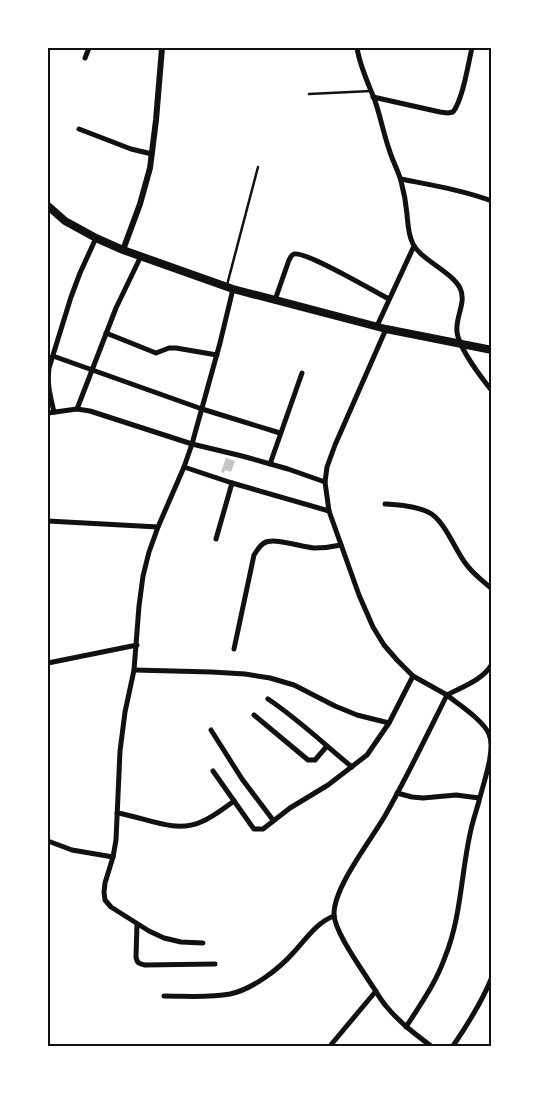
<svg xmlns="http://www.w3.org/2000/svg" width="539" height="1094" viewBox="0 0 539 1094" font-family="Lato,sans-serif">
<rect width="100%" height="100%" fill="#fff"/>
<path fill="#c4c4c4" d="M 226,458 L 235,461 L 231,472 L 225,470 L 224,473 L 221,472 Z"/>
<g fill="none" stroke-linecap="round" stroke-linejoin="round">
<g stroke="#111" stroke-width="2.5">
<path d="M 309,94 L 371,91"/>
<path d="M 227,285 L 258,167"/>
</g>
<g stroke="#111" stroke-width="5">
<path d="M 357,48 C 360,66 367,81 374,98 C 380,114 383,132 389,149 C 392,160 398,170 401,181 C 404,192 406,203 407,214 C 408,225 408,234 413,244 C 421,260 451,271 460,288 C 467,302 455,317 457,332 C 459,349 481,377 492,391"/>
<path d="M 85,58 L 89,48"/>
<path d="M 373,97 L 440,112 L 448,113 L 453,112 C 463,99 468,64 472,48"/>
<path d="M 79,129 L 131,149 L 152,154"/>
<path d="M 401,179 C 431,185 462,190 492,201"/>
<path d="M 275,300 L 289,260 C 291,257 291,255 294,254 C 306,251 375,292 389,299"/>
<path d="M 377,326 L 414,246"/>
<path d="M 386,329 L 335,445 L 327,467 L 325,482 L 329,511 L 359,595 L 373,627 L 384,645 L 397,660 L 413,676 L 447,695 C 427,735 408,775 386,814 C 372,839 334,886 334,914 C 334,931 361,968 371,984 C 376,991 380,999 386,1006 C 399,1022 415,1034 431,1046"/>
<path d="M 106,333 L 156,353 L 169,348 L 176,348 L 217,355"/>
<path d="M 53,356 L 202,409 L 280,433"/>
<path d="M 77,409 L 116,308 L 141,256"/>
<path d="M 54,412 C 50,395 47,385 49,368 L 71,297 L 80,273 L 96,238"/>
<path d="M 48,413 L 77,409 L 90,411 L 192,444 L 242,456 L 288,469 L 325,482"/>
<path d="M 270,464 L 302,373"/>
<path d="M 184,467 L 232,483 L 329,511"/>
<path d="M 385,504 C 399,505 415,506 428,512 C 444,519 455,550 466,564 C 473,574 483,581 492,589"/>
<path d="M 48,521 L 158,527"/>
<path d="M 216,539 L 232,483"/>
<path d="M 234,649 L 254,555 C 257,551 259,546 264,543 C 274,537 301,547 314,548 C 324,548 332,547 341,545"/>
<path d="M 48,663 L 137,645"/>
<path d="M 134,670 L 212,672 L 245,674 L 270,678 L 294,685 L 335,706 L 357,715 L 389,723"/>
<path d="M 268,699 C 298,719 324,744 352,767"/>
<path d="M 254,715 L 308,760 L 315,760 L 327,746"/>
<path d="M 211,730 L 242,779 L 273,820"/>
<path d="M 213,771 L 251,825 L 254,829 L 263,829 L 290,808 L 328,785 L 367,755 L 389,723 L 413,676"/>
<path d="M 397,793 L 412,797 L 423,798 L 456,795 L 479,798"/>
<path d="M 117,813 C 145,817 174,834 201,822 C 213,817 224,808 234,801"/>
<path d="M 48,841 L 72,850 L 113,857"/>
<path d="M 137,924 L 136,957 C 137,963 139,964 145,965 L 215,964"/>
<path d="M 203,943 L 181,942 L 164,938 L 149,931 L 111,907 L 105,900 L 104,892 L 105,883 L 113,857 L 116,840 L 120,751 L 125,712 L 134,670 L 139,606 L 143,576 L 149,552 L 158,527 L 184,467 L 192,444 L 220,343 L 233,289"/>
<path d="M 164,996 C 186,996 209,998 230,994 C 253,989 279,969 294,952 C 306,939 317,922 334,916"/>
<path d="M 406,1027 C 420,1005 436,983 445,957 C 461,918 461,875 470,834 C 472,823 476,812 479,801 C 483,784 496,750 489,734 C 483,720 459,705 447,695 C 462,687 483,680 492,664"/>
<path d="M 330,1046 L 376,991"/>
<path d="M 453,1046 C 468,1024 482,1002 492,977"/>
</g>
<path stroke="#111" stroke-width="6" d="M 123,250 L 140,204 L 150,168 L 156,120 L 162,48"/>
<path stroke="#111" stroke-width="8" d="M 48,206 L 65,221 L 96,238 L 123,250 L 233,289 L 386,329 L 492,350"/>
</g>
<rect width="539" height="1094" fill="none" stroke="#ffffff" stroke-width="98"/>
<rect x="49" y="49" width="441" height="996" fill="none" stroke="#111" stroke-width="2"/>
</svg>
